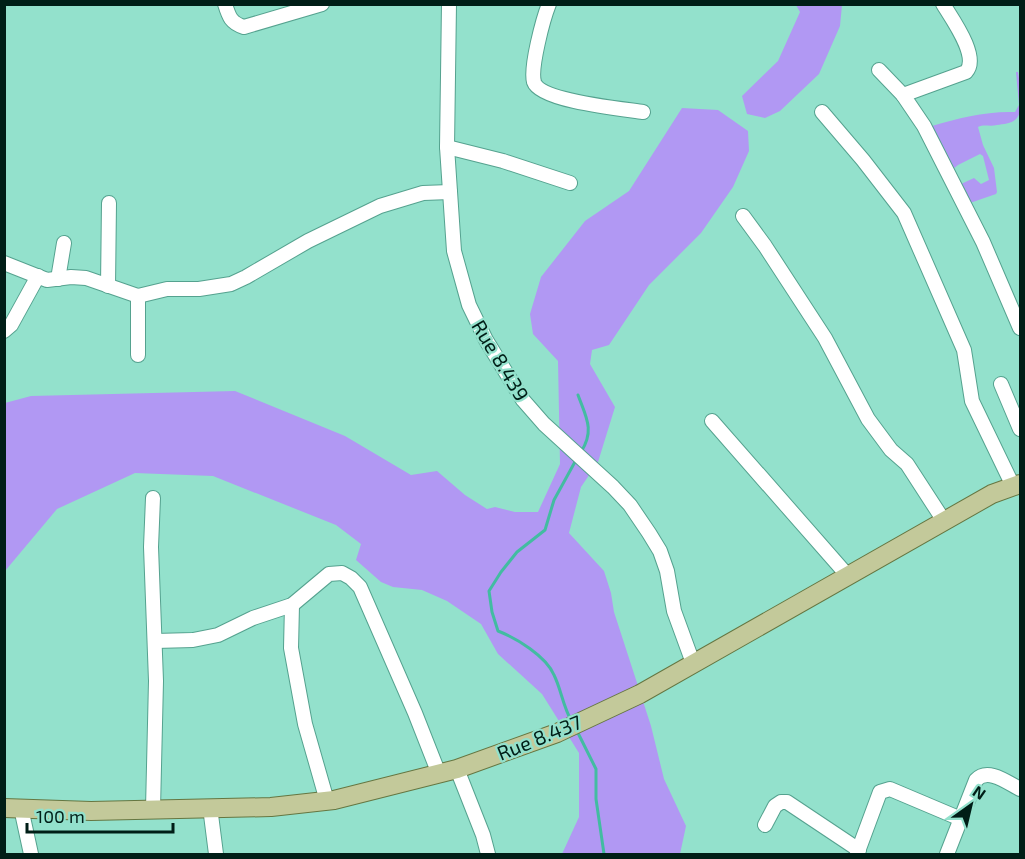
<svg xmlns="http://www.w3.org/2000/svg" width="1025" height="859" viewBox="0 0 1025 859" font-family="'Exo 2',sans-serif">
<rect width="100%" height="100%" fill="#93e1cc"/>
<g fill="#b198f3">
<path d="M 796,5 L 842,5 L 840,26 L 819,74 L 780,111 L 765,118 L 747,114 L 742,96 L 778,61 L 800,12 Z"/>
<path d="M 1016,72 L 1018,72 C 1020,84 1025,110 1016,119 C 1011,124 1003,124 997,125 C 990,127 984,124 978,127 L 983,145 L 994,168 L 997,192 L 996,194 L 967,204 L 959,185 L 974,178 L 981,184 L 989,180 L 983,156 L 980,154 L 958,165 L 953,169 L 931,129 L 932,126 C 959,118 986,111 1015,112 L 1019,105 Z"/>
<path d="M 682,108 L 718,110 L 748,131 L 749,151 L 733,187 L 701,233 L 649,285 L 609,345 L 592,350 L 590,364 L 615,407 L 598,462 L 581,487 L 569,533 L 604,571 L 611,593 L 614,612 L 651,726 L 664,779 L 686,826 L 680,854 L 562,854 L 579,817 L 579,753 L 542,694 L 498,654 L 481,624 L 447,601 L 422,590 L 393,587 L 381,582 L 356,560 L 361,544 L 336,525 L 213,476 L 135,473 L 57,509 L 5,571 L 5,403 L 31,396 L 235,391 L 345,436 L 411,475 L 437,471 L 465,495 L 487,509 L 495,507 L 515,512 L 538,512 L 560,464 L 558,361 L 533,334 L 530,314 L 541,277 L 585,221 L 629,191 Z"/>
</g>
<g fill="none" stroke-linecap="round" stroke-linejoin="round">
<g stroke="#42bca1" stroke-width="3">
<path d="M 578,395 C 586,417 595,430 581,452"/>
<path d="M 571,720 C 563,706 561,689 554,675 C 546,656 516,638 498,631 L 492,612 L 489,591 L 501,572 L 517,552 L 545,530 L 554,500 L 576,460"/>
<path d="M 577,731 L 596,769 L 596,799 L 604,854"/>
</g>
<defs>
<g id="minor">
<path d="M 225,4 C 229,17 231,23 244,27 L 322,4"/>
<path d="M 449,4 L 447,147 L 454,251 L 469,305 L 486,340 L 523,400 L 544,424 L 613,487 L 630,505 L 649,533 L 660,551 L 667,571 L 674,611 L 693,663"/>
<path d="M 549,4 C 543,19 530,68 534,82 C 540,101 623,109 643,112"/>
<path d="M 879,70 L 903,95 L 924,126 L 983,242 L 1020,328"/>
<path d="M 903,95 L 966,72 C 980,57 952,19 943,4"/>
<path d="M 822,112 L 863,160 L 904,213 L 964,350 L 972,401 L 1013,486"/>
<path d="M 447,147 L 503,161 L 570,183"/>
<path d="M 743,216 L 765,246 L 825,338 L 868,419 L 891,450 L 907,464 L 944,521"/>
<path d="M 4,263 L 47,280 L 71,277 L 86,278 L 138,296 L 167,289 L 199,289 L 231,284 L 246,277 L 308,241 L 380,206 L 423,193 L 450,192"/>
<path d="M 58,279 L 64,243"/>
<path d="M 108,286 L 109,203"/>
<path d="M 4,331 L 11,325 L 38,276"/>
<path d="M 138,355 L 138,296"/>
<path d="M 1001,384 L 1020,429"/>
<path d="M 712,421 L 848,576"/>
<path d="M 292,605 L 291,648 L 305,724 L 327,801"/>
<path d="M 155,641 L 193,640 L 218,635 L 253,618 L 292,605 L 329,574 L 342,573 L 351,578 L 360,587 L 415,713 L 439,774"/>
<path d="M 457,769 L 483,835 L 488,854"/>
<path d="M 210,807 L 216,854"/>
<path d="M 21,808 L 31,854"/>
<path d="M 153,809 L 156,681 L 151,547 L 153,498"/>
<path d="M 765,825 L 775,806 L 781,802 L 787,802 L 859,850"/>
<path d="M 857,854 L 880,792 L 890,789 L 961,819"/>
<path d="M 947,854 L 976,780 C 988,767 1008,783 1020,789"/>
</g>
<path id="major" d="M 4,808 L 91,811 L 271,807 L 334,800 L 457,769 L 557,733 L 640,694 L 992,494 L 1020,484"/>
</defs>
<use href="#minor" stroke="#55a28f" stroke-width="16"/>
<use href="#major" stroke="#657641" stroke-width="20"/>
<use href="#minor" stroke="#fff" stroke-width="14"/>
<use href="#major" stroke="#c3c99a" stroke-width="18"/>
</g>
<g text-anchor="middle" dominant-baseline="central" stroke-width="4.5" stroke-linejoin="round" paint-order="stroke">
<g font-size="20" fill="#001e17" stroke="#93e1cc">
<text transform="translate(501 360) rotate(59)">Rue 8.439</text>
<text transform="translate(539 737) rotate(-22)">Rue 8.437</text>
</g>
</g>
<rect width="1025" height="859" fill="none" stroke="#001e17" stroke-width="12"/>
<g transform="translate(971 805) rotate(34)" stroke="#93e1cc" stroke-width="4.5" paint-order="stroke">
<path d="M0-4.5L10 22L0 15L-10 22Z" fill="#001e17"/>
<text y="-9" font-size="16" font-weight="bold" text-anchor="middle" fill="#001e17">N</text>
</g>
<path d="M27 823v9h146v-9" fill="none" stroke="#001e17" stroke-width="3"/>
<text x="36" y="823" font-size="18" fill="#001e17" stroke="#93e1cc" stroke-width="4.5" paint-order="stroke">100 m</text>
</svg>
